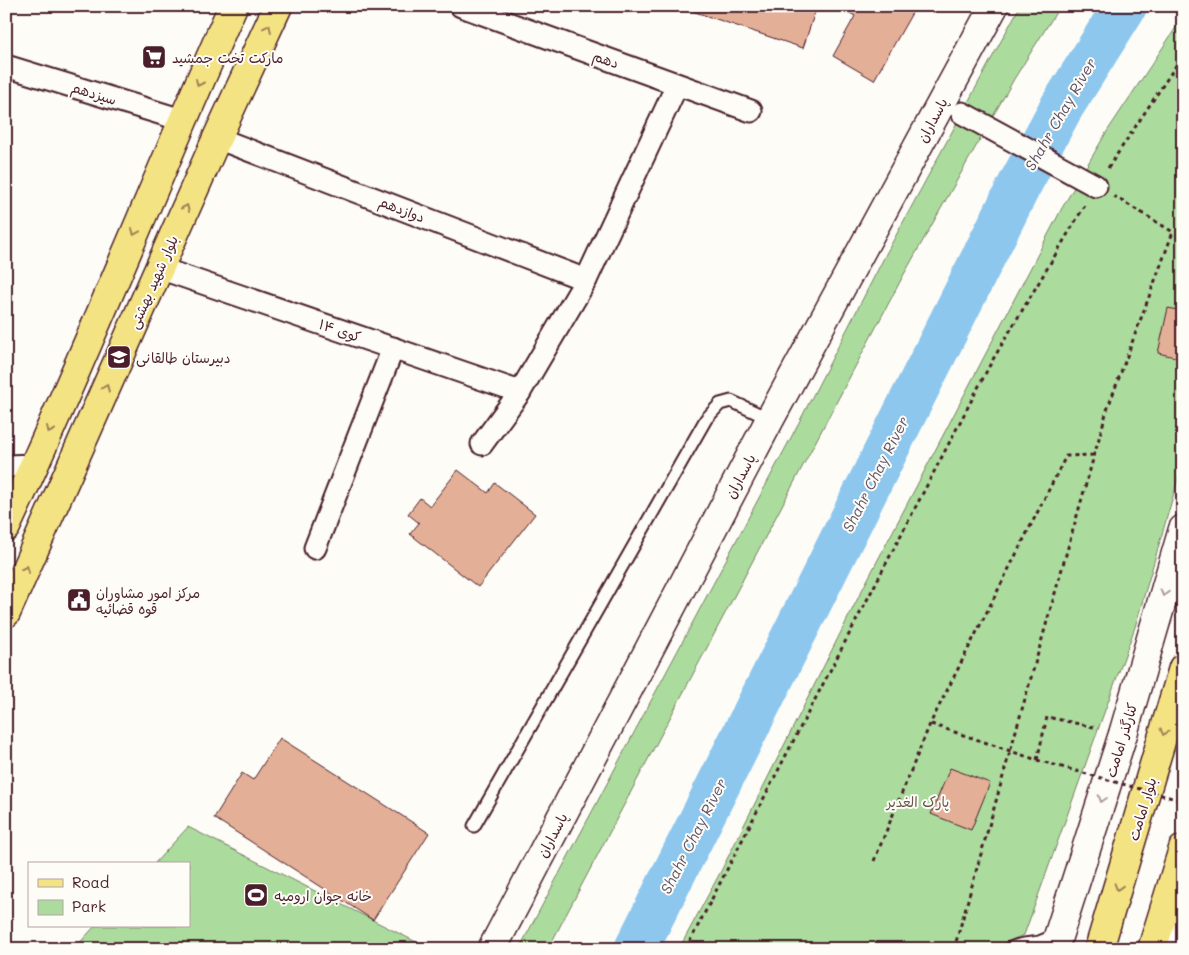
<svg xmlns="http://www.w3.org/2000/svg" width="1189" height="955" viewBox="0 0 1189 955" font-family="Mali,'Playpen Sans Arabic',sans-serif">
<rect width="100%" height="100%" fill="#fdfcf7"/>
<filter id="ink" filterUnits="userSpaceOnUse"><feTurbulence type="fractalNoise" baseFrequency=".02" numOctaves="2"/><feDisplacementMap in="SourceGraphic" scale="10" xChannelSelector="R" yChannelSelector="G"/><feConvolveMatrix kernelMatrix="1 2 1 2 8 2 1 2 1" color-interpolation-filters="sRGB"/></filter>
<g filter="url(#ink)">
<g fill="#abdc9d" stroke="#7a7e64">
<path d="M 1020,6 L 1060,6 L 1014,79 L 903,276 L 548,949 L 519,949 L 794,432 L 887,252 Z"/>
<path d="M 1183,17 L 1183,462 L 1135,627 L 1024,935 L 1004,943 L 1001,949 L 679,949 L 720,873 L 860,594 L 1062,208 L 1106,133 Z"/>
<path d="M 188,827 L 430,949 L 74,949 L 95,926 L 189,926 L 189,864 L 154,864 Z"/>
</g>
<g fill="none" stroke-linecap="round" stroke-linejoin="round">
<path stroke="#8ec7ee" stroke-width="44" d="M 636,949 L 1020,184 L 1061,108 L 1125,6"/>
</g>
<g fill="#e3af96" stroke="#4a1f2b">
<path d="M 677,6 L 817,6 L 803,48 Z"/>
<path d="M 844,6 L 916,6 L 874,80 L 833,56 L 855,16 L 843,9 Z"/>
<path d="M 1168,308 L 1183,311 L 1183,359 L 1158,353 Z"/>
<path d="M 458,470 L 488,493 L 495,483 L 535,514 L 478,587 L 410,534 L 419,523 L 408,514 L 420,498 L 430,506 Z"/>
<path d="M 280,738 L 429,833 L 373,920 L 214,818 L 242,773 L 253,780 Z"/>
<path d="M 950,768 L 990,783 L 971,830 L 931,814 Z"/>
</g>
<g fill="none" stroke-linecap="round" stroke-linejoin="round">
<defs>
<g id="lane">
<path d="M 474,826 L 706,419 L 720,404 L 731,401 L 770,419"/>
<path d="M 1009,949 C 1018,943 1029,944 1039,942 C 1045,940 1049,938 1054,934"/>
</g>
<g id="street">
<path d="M 461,6 L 751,111"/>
<path d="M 6,66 L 182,120"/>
<path d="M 962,113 L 1096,186"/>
<path d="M 217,138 L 586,280"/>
<path d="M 159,268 L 520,392"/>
<path d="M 482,444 L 520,392 L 586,280 L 677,85"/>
<path d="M 6,466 L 35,465"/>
<path d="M 315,548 L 393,348"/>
</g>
<g id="secondary">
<path d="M 492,949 L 770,419 L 994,6"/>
<path d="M 1054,949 L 1123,734 L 1183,529"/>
<path d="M 1169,949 L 1171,903"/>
</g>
<g id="primary">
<path d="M 6,527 C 86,355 156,179 233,6"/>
<path d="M 6,613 L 217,138 L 278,6"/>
</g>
<g id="highway">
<path d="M 1099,949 L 1183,668"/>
<path d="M 1152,949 L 1183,849"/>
</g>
</defs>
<use href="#lane" stroke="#4a1f2b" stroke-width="15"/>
<use href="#street" stroke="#4a1f2b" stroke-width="25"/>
<use href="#secondary" stroke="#4a1f2b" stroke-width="31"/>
<use href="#primary" stroke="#4a1f2b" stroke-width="31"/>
<use href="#highway" stroke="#4a1f2b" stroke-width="31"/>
<g stroke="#4a1f2b" stroke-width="3" stroke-dasharray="4 4" stroke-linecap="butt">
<path d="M 1108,168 L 1183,55"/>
<path d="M 931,724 L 1037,760 L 1047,717 L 1098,728"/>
<path d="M 874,861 L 930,724 L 1066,456 L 1095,455"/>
<path d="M 686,949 L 799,730 L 992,361 L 1085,205"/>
<path d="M 954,949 L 1107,410 L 1173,232 L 1114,196"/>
</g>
<use href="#lane" stroke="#fdfcf7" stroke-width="11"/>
<use href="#street" stroke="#fdfcf7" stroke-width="21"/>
<use href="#secondary" stroke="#fdfcf7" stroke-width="28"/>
<use href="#primary" stroke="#f4e382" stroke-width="28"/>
<use href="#highway" stroke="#f4e382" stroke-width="28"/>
<path stroke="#4a1f2b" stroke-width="3" stroke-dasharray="4 4" stroke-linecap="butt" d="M 1037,760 L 1183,801"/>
</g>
<defs><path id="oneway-chevron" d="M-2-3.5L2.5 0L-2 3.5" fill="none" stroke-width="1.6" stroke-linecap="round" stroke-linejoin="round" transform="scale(1.25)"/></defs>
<g stroke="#9f8156">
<use href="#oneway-chevron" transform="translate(268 28) rotate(-65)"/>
<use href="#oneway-chevron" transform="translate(199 83) rotate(114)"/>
<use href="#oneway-chevron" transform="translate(186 208) rotate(-66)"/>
<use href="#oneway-chevron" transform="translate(135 232) rotate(113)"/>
<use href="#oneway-chevron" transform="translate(106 388) rotate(-66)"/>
<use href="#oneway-chevron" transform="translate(50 430) rotate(114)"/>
<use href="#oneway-chevron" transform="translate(26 569) rotate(-66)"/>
<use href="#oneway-chevron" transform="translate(1164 732) rotate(106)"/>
<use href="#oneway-chevron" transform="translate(1118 887) rotate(107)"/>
</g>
<g stroke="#ac999b">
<use href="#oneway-chevron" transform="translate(1164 593) rotate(106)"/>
<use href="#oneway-chevron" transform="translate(1102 799) rotate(108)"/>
</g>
</g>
<defs>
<symbol id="supermarket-square" viewBox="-11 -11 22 22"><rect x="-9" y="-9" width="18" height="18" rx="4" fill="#4a1f2b" stroke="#fdfcf7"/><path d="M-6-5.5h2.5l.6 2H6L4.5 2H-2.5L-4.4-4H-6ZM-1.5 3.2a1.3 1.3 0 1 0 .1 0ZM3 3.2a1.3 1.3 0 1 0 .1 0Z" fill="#fff"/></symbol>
<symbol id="school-square" viewBox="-11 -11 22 22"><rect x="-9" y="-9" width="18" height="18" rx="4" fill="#4a1f2b" stroke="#fdfcf7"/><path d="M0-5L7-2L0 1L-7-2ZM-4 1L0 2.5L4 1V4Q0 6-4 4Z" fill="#fff"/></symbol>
<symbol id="civic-square" viewBox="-11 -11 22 22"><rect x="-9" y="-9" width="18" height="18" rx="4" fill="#4a1f2b" stroke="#fdfcf7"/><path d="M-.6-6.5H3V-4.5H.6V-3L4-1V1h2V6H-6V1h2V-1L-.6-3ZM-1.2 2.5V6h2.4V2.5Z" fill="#fff"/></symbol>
<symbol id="stadium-square" viewBox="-11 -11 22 22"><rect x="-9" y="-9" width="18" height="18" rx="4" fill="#4a1f2b" stroke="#fdfcf7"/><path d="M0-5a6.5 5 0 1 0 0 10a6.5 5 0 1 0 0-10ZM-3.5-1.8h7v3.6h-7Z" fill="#fff"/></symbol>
</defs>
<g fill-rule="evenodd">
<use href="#supermarket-square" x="140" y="43" width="28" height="28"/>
<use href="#school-square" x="105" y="343" width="28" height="28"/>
<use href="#civic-square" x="65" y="586" width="28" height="28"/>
<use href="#stadium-square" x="242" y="881" width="28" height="28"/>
</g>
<g text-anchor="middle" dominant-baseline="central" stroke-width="4" stroke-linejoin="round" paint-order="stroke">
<g font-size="14" fill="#4a1f2b" stroke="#fdfcf7" text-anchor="start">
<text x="172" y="57">مارکت تخت جمشید</text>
<text x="136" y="357">دبیرستان طالقانی</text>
<text x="96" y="592">مرکز امور مشاوران<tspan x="96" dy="16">قوه قضائیه</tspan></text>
<text x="274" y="895">خانه جوان ارومیه</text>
</g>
<g font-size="14" fill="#4a1f2b" stroke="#fdfcf7">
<text transform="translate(606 59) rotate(20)">دهم</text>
<text transform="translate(94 93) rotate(17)">سیزدهم</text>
<text transform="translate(932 120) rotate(-62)">پاسداران</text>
<text transform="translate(402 209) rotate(21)">دوازدهم</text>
<text transform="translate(153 282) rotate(-66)">بلوار شهید بهشتی</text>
<text transform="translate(340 330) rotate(19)">کوی ۱۴</text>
<text transform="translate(740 476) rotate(-62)">پاسداران</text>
<text transform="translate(1121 740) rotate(-73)">کنارگذر امامت</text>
<text transform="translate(1142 809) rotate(-73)">بلوار امامت</text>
<text transform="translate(552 835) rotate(-62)">پاسداران</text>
</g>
<g font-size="14" fill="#67584d" stroke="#fdfcf7">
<text x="918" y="801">پارک الغدیر</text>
</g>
<g font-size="15" font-style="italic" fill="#5e5166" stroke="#fdfcf7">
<text transform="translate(1060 114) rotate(-60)">Shahr Chay River</text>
<text transform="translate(875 474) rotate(-63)">Shahr Chay River</text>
<text transform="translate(693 836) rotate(-63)">Shahr Chay River</text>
</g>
</g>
<rect width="1189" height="955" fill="none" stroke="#fdfcf7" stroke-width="25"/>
<rect x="12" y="12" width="1164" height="930" fill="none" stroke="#4a1f2b" stroke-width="2" filter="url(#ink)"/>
<rect x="28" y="862" width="162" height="65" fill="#fdfcf7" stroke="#b5a4a5"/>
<rect x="38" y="879" width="25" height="8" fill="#f4e382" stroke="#b5a4a5"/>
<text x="72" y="888" font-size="15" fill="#4a1f2b">Road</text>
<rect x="38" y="900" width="25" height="15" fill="#abdc9d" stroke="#b5a4a5"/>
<text x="72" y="912" font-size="15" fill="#4a1f2b">Park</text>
</svg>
